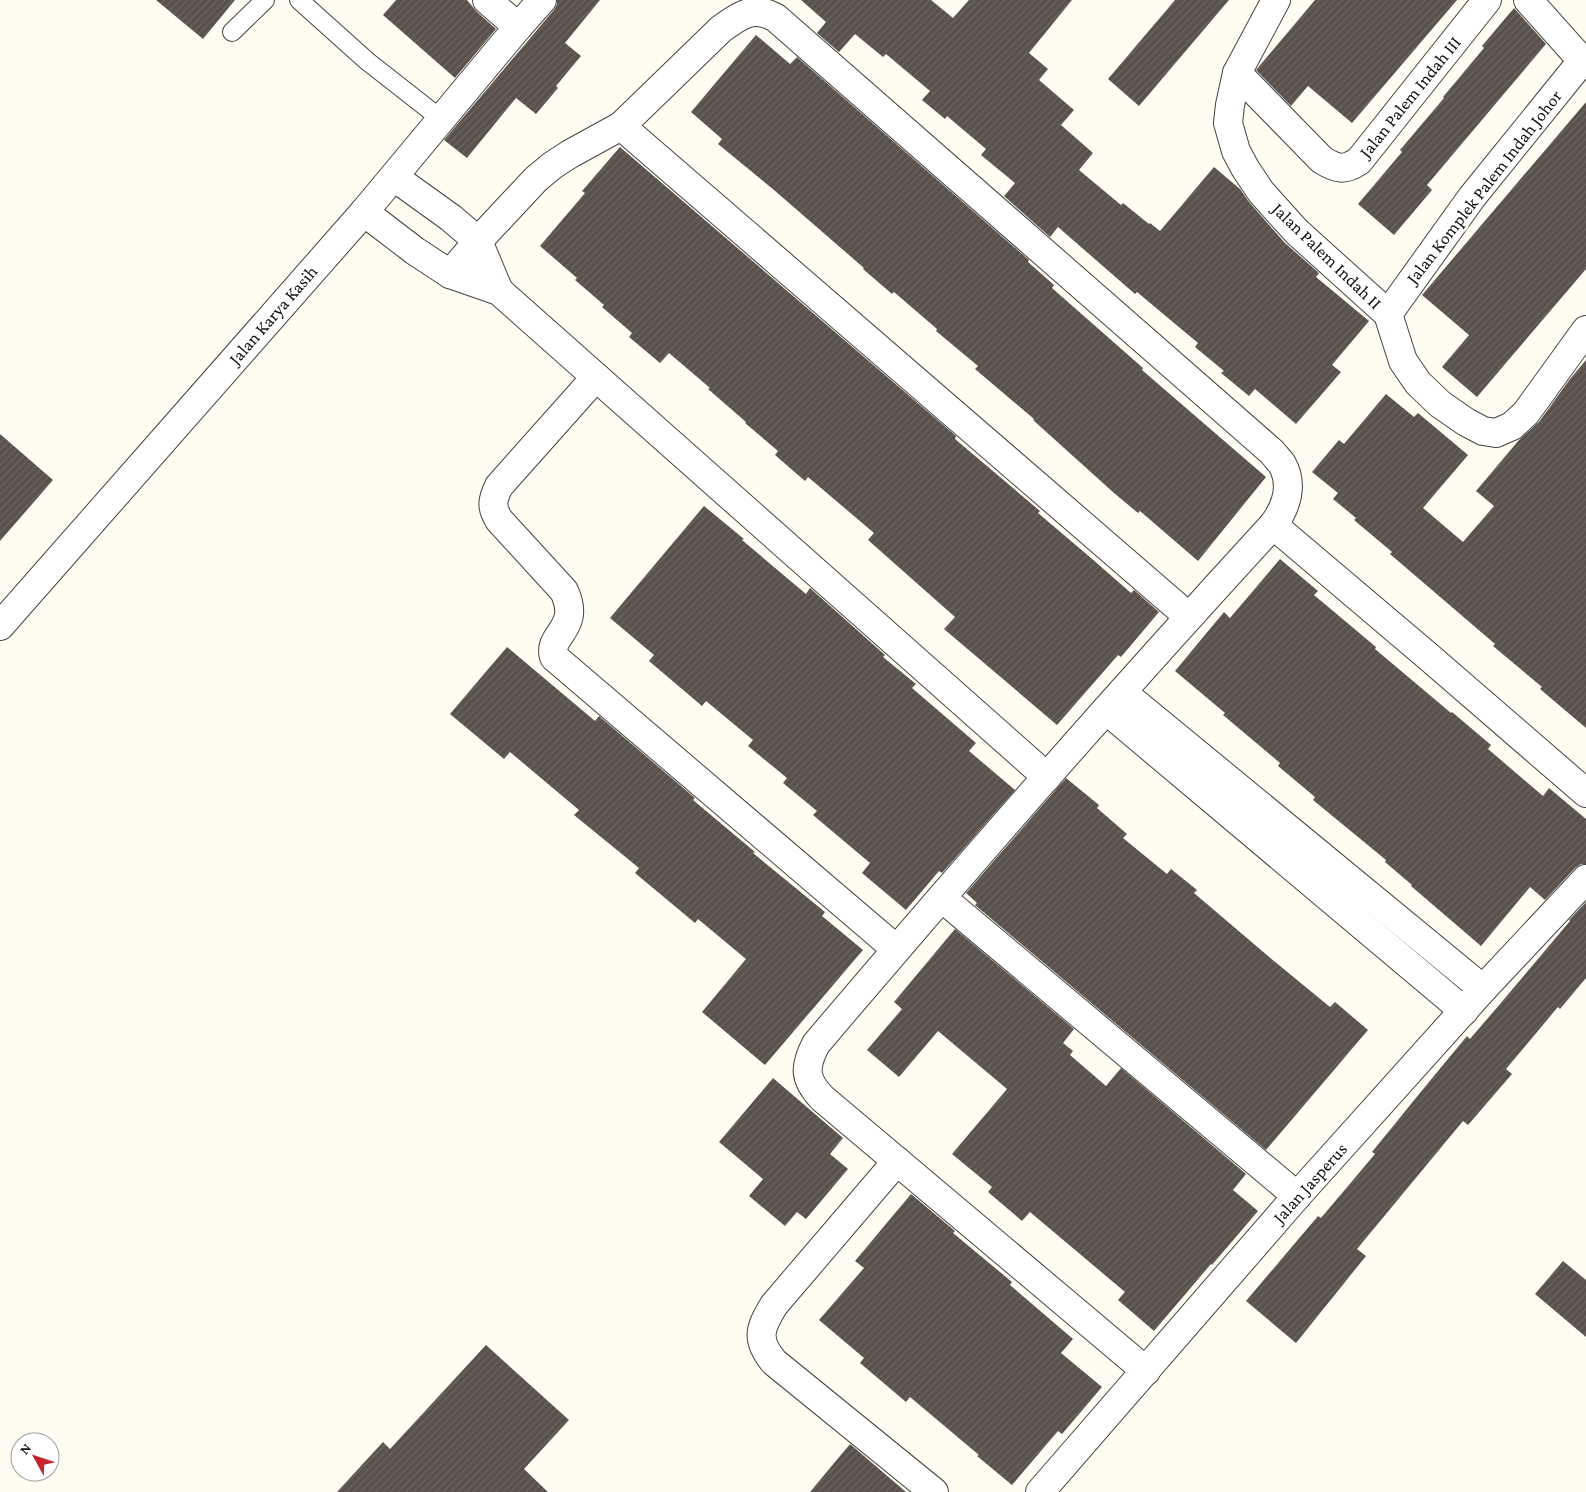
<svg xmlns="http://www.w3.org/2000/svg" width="1586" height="1492" viewBox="0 0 1586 1492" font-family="'Crimson Pro',serif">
<defs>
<pattern id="building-hatch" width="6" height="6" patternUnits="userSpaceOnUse" patternTransform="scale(1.25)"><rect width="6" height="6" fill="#59514c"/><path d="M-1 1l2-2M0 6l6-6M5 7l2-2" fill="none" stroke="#6c6561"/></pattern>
</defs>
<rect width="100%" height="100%" fill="#fffdf2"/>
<g fill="url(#building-hatch)">
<path d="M 156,0 L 235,0 L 203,39 Z"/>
<path d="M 396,0 L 467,0 L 477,12 L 496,29 L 455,78 L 383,15 Z"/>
<path d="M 557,0 L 600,0 L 565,43 L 581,56 L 556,86 L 558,88 L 536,114 L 516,98 L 467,158 L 444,140 L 554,10 L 557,4 Z"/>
<path d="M 801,0 L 931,0 L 953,18 L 969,0 L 1072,0 L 1029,53 L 1048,69 L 1039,80 L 1074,110 L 1061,125 L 1093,153 L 1079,170 L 1121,205 L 1123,203 L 1149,224 L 1150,223 L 1160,231 L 1214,167 L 1240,189 L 1249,202 L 1285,243 L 1319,273 L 1316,277 L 1369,321 L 1332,365 L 1341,372 L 1296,424 L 1255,389 L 1249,396 L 1221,373 L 1224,371 L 1195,347 L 1198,343 L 1137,292 L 1135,294 L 1058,227 L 1050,237 L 1004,196 L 1015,183 L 981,155 L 986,149 L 947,116 L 945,119 L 922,100 L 930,91 L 886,54 L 883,57 L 855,34 L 839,52 L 817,33 L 826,22 Z"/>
<path d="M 1175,0 L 1229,0 L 1139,106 L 1108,79 Z"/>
<path d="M 1315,0 L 1457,0 L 1352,123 L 1308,86 L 1291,106 L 1256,70 Z"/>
<path d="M 1514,8 L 1546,44 L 1427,185 L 1432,190 L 1394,235 L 1358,204 L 1402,152 L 1400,150 L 1444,98 L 1443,97 L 1484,48 L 1482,46 Z"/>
<path d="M 756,35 L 790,64 L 797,57 L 1029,260 L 1028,262 L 1054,285 L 1052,288 L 1143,368 L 1142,370 L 1266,477 L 1198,561 L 1140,511 L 1138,513 L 1114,493 L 1033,420 L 1034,419 L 975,369 L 978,366 L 936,331 L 937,329 L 894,292 L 892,294 L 863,269 L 864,268 L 774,190 L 718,144 L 722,139 L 691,112 Z"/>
<path d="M 1586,102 L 1586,269 L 1477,397 L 1442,367 L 1469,335 L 1422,295 Z"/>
<path d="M 620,147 L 956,436 L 955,439 L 1040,511 L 1038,513 L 1091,558 L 1131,593 L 1134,590 L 1159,612 L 1121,657 L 1118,655 L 1057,725 L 944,629 L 955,617 L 868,540 L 874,533 L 808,477 L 805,481 L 775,455 L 778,451 L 745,423 L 746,422 L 708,389 L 710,388 L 669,353 L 660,363 L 629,337 L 632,333 L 602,307 L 604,305 L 575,280 L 577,278 L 540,246 L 585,193 L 582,191 Z"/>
<path d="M 1586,360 L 1586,728 L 1540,689 L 1542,687 L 1493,646 L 1495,644 L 1390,554 L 1392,552 L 1354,520 L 1356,518 L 1333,499 L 1338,493 L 1312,472 L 1339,440 L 1344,444 L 1386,394 L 1414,417 L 1418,413 L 1468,455 L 1423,508 L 1463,542 L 1494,506 L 1476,491 L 1519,440 L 1539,422 L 1570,379 Z"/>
<path d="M 0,434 L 53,480 L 0,541 Z"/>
<path d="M 704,506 L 744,539 L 742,540 L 806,594 L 810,588 L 885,655 L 883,657 L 916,684 L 912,688 L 976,743 L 969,751 L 1015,790 L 942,873 L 939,871 L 906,910 L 862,873 L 870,863 L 813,815 L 817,811 L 783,783 L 787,778 L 748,746 L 753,740 L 706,701 L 702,706 L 649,661 L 654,655 L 610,618 Z"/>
<path d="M 1280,559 L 1318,591 L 1314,595 L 1376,647 L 1375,649 L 1451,713 L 1452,712 L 1491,745 L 1488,749 L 1543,796 L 1549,788 L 1586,819 L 1586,864 L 1581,864 L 1575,868 L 1545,900 L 1530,887 L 1481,946 L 1411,886 L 1412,885 L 1385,862 L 1386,860 L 1313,800 L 1315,797 L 1278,766 L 1280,763 L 1223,715 L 1225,713 L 1175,671 L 1224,612 L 1230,618 Z"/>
<path d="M 507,647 L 595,721 L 599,716 L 695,798 L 693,800 L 755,852 L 753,853 L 825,912 L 822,916 L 863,950 L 765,1065 L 702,1012 L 746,959 L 698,919 L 695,923 L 635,873 L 639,868 L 574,815 L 579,810 L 510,752 L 504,759 L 450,714 Z"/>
<path d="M 1066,778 L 1099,805 L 1097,808 L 1127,834 L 1123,838 L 1167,874 L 1171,869 L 1197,890 L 1194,893 L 1268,956 L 1330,1007 L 1335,1002 L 1368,1030 L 1266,1150 L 975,905 L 977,903 L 966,893 Z"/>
<path d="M 1586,902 L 1586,978 L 1560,1009 L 1558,1007 L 1506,1069 L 1512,1074 L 1468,1125 L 1463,1121 L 1357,1249 L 1366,1256 L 1296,1343 L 1246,1301 L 1318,1216 L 1321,1218 L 1375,1154 L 1372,1152 L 1424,1088 L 1467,1036 L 1470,1039 L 1500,1004 L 1570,921 L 1569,920 Z"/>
<path d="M 955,929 L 1074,1029 L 1063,1043 L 1073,1051 L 1070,1055 L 1106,1086 L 1121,1068 L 1246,1174 L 1233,1190 L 1258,1211 L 1212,1265 L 1211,1264 L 1154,1331 L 1118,1300 L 1125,1292 L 1030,1212 L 1022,1221 L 988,1192 L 992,1187 L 952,1154 L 1007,1089 L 938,1031 L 899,1077 L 867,1050 L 902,1009 L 894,1002 Z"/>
<path d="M 773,1078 L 843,1138 L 830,1154 L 848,1169 L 806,1219 L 797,1212 L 785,1226 L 749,1196 L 763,1179 L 719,1142 Z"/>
<path d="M 911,1194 L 955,1231 L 953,1233 L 1012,1282 L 1010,1285 L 1073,1339 L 1061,1353 L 1102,1387 L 1062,1434 L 1058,1431 L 1012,1485 L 977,1456 L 979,1455 L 910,1397 L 906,1402 L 860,1363 L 864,1358 L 819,1320 L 864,1268 L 855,1261 Z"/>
<path d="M 1563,1261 L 1586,1280 L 1586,1337 L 1535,1294 Z"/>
<path d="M 486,1345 L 569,1420 L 524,1469 L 548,1492 L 337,1492 L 383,1442 L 390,1449 Z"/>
<path d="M 850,1444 L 906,1492 L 810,1492 Z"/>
</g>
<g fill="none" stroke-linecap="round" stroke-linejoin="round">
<defs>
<g id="lane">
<path d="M 299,0 L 367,61 L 441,119"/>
<path d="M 232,32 L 265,0"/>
</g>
<g id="street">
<path d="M 487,0 L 518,27"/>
<path d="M 1276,0 L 1237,73 L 1230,105 L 1228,123 L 1236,151 L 1245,168 L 1261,192 L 1297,232 L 1388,314 L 1403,361 L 1418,383 L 1440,404 L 1466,422 L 1483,431 L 1496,433 L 1512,426 L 1526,413 L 1586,330"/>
<path d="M 1528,0 L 1586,65"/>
<path d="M 1237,73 L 1322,160 C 1337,169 1344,171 1359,161 L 1487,0"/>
<path d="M 621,126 L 1189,617"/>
<path d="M 394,177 L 451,218 L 478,241 L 499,291"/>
<path d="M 364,212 L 415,251 L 450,274 L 499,291 L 1047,777"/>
<path d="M 450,274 L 478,241 L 536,179 L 553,165 L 570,154 L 621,126 L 721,29 C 740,15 754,5 776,18 L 1272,452 C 1275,456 1279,460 1282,464 C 1294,485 1286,508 1273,525 C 1117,695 965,868 816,1044 C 804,1067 804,1079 822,1098 L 1146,1371"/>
<path d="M 1388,314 L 1472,197 L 1582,61"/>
<path d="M 596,377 L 499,486 C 492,500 491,507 499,520 L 564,591 C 582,629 547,634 554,657 L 896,949"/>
<path d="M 1273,525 L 1430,658 L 1586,793"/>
<path d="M 0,626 L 364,212 L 518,27 L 542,0"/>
<path d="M 1122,692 L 1483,989"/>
<path d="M 1106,710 L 1464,1011"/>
<path d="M 942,898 L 1297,1196"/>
<path d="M 897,1161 L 774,1305 C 760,1328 755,1339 774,1362 L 934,1492"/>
<path d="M 1040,1492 L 1297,1196 L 1483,989 L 1586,879"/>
</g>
</defs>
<use href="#lane" stroke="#434343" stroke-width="20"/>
<use href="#street" stroke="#434343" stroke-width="30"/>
<use href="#lane" stroke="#fff" stroke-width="18"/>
<use href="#street" stroke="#fff" stroke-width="28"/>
</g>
<g text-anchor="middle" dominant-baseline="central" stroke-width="5" stroke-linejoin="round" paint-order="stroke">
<g font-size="18" fill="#101010" stroke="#fff">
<text transform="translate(1410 97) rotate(-51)">Jalan Palem Indah III</text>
<text transform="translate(1484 187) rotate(-52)">Jalan Komplek Palem Indah Johor</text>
<text transform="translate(1327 256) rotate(44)">Jalan Palem Indah II</text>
<text transform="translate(273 315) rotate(-49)">Jalan Karya Kasih</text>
<text transform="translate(1310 1183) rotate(-48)">Jalan Jasperus</text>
</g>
</g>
<g transform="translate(35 1457) rotate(310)"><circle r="24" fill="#ffffff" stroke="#9f9f9f"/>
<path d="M0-4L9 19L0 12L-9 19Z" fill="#c2262c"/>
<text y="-8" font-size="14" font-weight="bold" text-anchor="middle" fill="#101010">N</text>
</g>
</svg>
